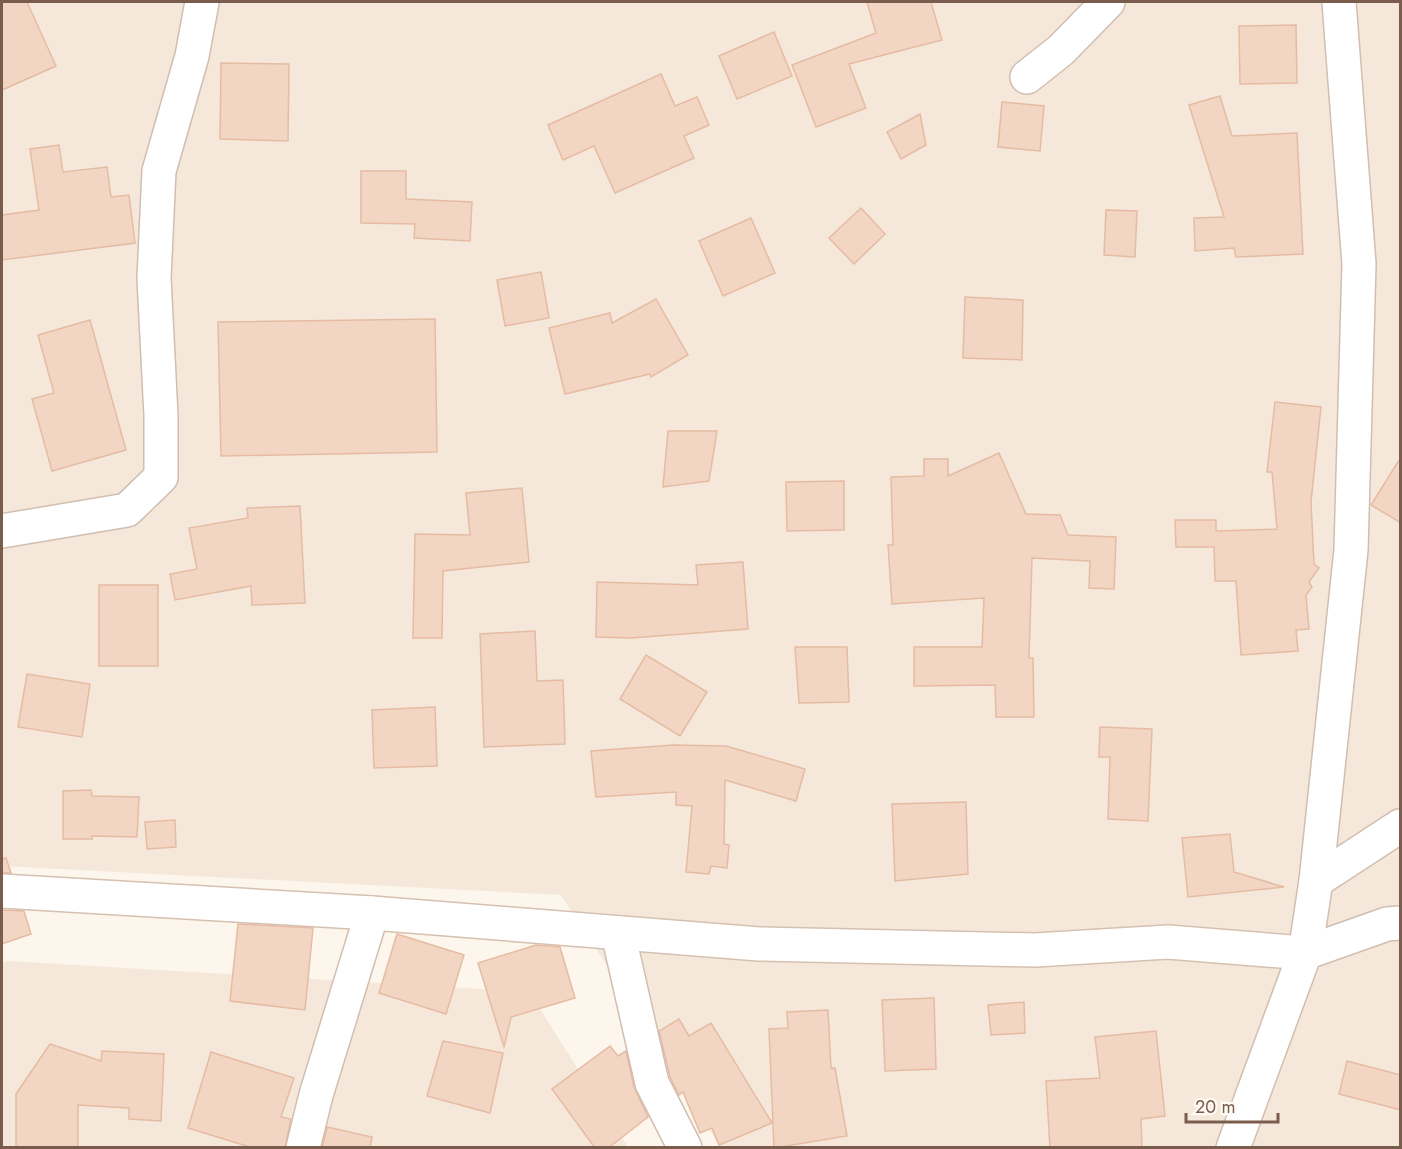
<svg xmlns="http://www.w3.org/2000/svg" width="1402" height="1149" viewBox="0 0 1402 1149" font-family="Jost,sans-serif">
<rect width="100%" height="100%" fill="#fdf6ec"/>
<g fill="#f5e8da">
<path d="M 2,2 L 1400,2 L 1400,1147 L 720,1147 L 652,1035 L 561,895 L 2,866 Z"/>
<path d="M 9,961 L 529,992 L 628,1147 L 2,1148 L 2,963 Z"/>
</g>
<g fill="#f3d5c3" stroke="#e6bba3" stroke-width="1.5">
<path d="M 2,2 L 27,2 L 56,66 L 2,90 Z"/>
<path d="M 867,2 L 931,2 L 942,40 L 849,64 L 866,108 L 816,127 L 792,65 L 876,33 Z"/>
<path d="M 1296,25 L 1297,83 L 1240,84 L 1239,26 Z"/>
<path d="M 774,32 L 792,76 L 737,99 L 719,56 Z"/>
<path d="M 221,63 L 289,64 L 288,141 L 220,139 Z"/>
<path d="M 661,74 L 675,106 L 697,97 L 709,125 L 684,136 L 694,158 L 615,193 L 594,146 L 563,160 L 548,125 Z"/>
<path d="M 1220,96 L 1232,136 L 1297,133 L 1303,254 L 1236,257 L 1234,248 L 1195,251 L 1194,218 L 1224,217 L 1189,105 Z"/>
<path d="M 1002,102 L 1044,106 L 1040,151 L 998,147 Z"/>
<path d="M 920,114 L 926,145 L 901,159 L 887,132 Z"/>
<path d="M 59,145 L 63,172 L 107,167 L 111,197 L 129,195 L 135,243 L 2,260 L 2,215 L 39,210 L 30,149 Z"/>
<path d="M 361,171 L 406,171 L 406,199 L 472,202 L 470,241 L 414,238 L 415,224 L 361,223 Z"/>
<path d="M 861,208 L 885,234 L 854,264 L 829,238 Z"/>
<path d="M 1106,210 L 1137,211 L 1135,257 L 1104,255 Z"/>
<path d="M 751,218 L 775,273 L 723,296 L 699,241 Z"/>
<path d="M 541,272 L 549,318 L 505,326 L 497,280 Z"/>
<path d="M 965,297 L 1023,300 L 1022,360 L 963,358 Z"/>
<path d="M 656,299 L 688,355 L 651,377 L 650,374 L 565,394 L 549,328 L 610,313 L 612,323 Z"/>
<path d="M 435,319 L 437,452 L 221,456 L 218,322 Z"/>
<path d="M 90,320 L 126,450 L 52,471 L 32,399 L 54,393 L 38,335 Z"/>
<path d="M 1275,402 L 1321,407 L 1311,502 L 1314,564 L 1319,568 L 1309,582 L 1312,587 L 1306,595 L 1309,629 L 1296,630 L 1298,651 L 1241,655 L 1236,581 L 1215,581 L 1214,547 L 1176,547 L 1175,520 L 1216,520 L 1216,531 L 1277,529 L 1272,472 L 1267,472 Z"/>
<path d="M 668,431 L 717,431 L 709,481 L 663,487 Z"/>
<path d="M 999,453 L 1026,514 L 1060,515 L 1068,535 L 1116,537 L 1114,589 L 1089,588 L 1090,561 L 1032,558 L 1029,658 L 1033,658 L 1034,717 L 996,717 L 995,685 L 914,686 L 914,647 L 982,647 L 984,598 L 892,604 L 888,545 L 893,545 L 891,477 L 924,476 L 924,459 L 948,459 L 948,476 Z"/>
<path d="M 1401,457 L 1401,523 L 1371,505 Z"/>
<path d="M 844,481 L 844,530 L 787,531 L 786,482 Z"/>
<path d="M 522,488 L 529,562 L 443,571 L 442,638 L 413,638 L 415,534 L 470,535 L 466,493 Z"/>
<path d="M 300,506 L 305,603 L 252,605 L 251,586 L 175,600 L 170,574 L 197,569 L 189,528 L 248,518 L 247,508 Z"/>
<path d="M 743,562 L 748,629 L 631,638 L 596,637 L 597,582 L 698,585 L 696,565 Z"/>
<rect x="99" y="585" width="59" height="81"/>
<path d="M 535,631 L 537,681 L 563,680 L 565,744 L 484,747 L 480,634 Z"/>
<path d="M 795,647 L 847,647 L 849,702 L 799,703 Z"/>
<path d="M 646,655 L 707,692 L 680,736 L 620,699 Z"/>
<path d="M 27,674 L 90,684 L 82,737 L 18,727 Z"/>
<path d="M 435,707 L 437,766 L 374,768 L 372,710 Z"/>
<path d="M 1100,727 L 1152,729 L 1148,821 L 1108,819 L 1110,757 L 1099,757 Z"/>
<path d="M 673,745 L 726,746 L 805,769 L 796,801 L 725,780 L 724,844 L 729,845 L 727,868 L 711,866 L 709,874 L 686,872 L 692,806 L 676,805 L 676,792 L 596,797 L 591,751 Z"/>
<path d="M 91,790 L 92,796 L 139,797 L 137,837 L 92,836 L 92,839 L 63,839 L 63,791 Z"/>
<path d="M 966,802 L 968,874 L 895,881 L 892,804 Z"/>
<path d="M 175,820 L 176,847 L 147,849 L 145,822 Z"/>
<path d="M 1230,834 L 1234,872 L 1284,887 L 1188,897 L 1182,838 Z"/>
<path d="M 6,858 L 11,873 L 2,873 L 2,859 Z"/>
<path d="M 2,910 L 24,911 L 31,934 L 2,944 Z"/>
<path d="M 238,924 L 313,928 L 305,1010 L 230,1001 Z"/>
<path d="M 397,934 L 464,955 L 446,1014 L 379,993 Z"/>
<path d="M 536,945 L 560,947 L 575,998 L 511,1017 L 504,1047 L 478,963 Z"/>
<path d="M 934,998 L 936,1069 L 885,1071 L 882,1000 Z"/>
<path d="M 1024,1002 L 1025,1033 L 991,1035 L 988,1005 Z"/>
<path d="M 828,1010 L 831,1068 L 835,1068 L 847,1136 L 774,1148 L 769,1029 L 788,1028 L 787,1012 Z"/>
<path d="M 679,1019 L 689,1036 L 711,1023 L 772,1123 L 719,1145 L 712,1128 L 700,1133 L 683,1092 L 679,1095 L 670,1077 L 659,1031 Z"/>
<path d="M 1156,1031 L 1165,1116 L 1141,1119 L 1142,1148 L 1050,1148 L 1046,1081 L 1100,1078 L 1095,1037 Z"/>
<path d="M 443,1041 L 503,1053 L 490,1113 L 427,1096 Z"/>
<path d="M 50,1044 L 101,1061 L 102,1051 L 164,1054 L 161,1121 L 129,1119 L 129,1108 L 78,1105 L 78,1148 L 16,1148 L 16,1094 Z"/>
<path d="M 610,1046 L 618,1056 L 626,1051 L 634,1087 L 648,1117 L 608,1148 L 595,1148 L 552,1089 Z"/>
<path d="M 211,1052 L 294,1078 L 281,1117 L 291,1119 L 285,1148 L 253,1148 L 188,1128 Z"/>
<path d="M 1347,1061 L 1401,1075 L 1401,1110 L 1339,1094 Z"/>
<path d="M 327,1127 L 372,1137 L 370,1148 L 322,1148 Z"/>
</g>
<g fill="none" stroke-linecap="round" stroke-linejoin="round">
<defs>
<g id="street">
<path d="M 1027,77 L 1061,50 L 1108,2"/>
<path d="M 2,531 L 127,510 L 161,477 L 161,416 L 154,278 L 159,171 L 192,56 L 202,2"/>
<path d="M 1316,881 L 1400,826"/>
<path d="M 618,933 L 652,1083 L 685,1148"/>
<path d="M 1305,953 L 1387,924 L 1400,923"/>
<path d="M 303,1148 L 316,1095 L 372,913"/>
<path d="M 1233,1148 L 1305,953 L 1316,881 L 1351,550 L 1359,264 L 1339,2"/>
</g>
<path id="secondary" d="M 2,891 L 372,913 L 759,944 L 1035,950 L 1168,942 L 1305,953"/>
</defs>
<use href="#street" stroke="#d1beb0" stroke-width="36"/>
<use href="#secondary" stroke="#d6c0b0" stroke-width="36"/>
<use href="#street" stroke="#fff" stroke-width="33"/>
<use href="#secondary" stroke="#fff" stroke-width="33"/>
</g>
<rect width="1402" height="1149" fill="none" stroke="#7a5c4d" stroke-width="6"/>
<path d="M1186 1113v9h92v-9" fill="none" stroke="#7a5c4d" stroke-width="3"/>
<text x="1195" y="1113" font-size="18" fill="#7a5c4d" stroke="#fffaf3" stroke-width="4.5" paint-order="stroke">20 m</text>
</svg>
